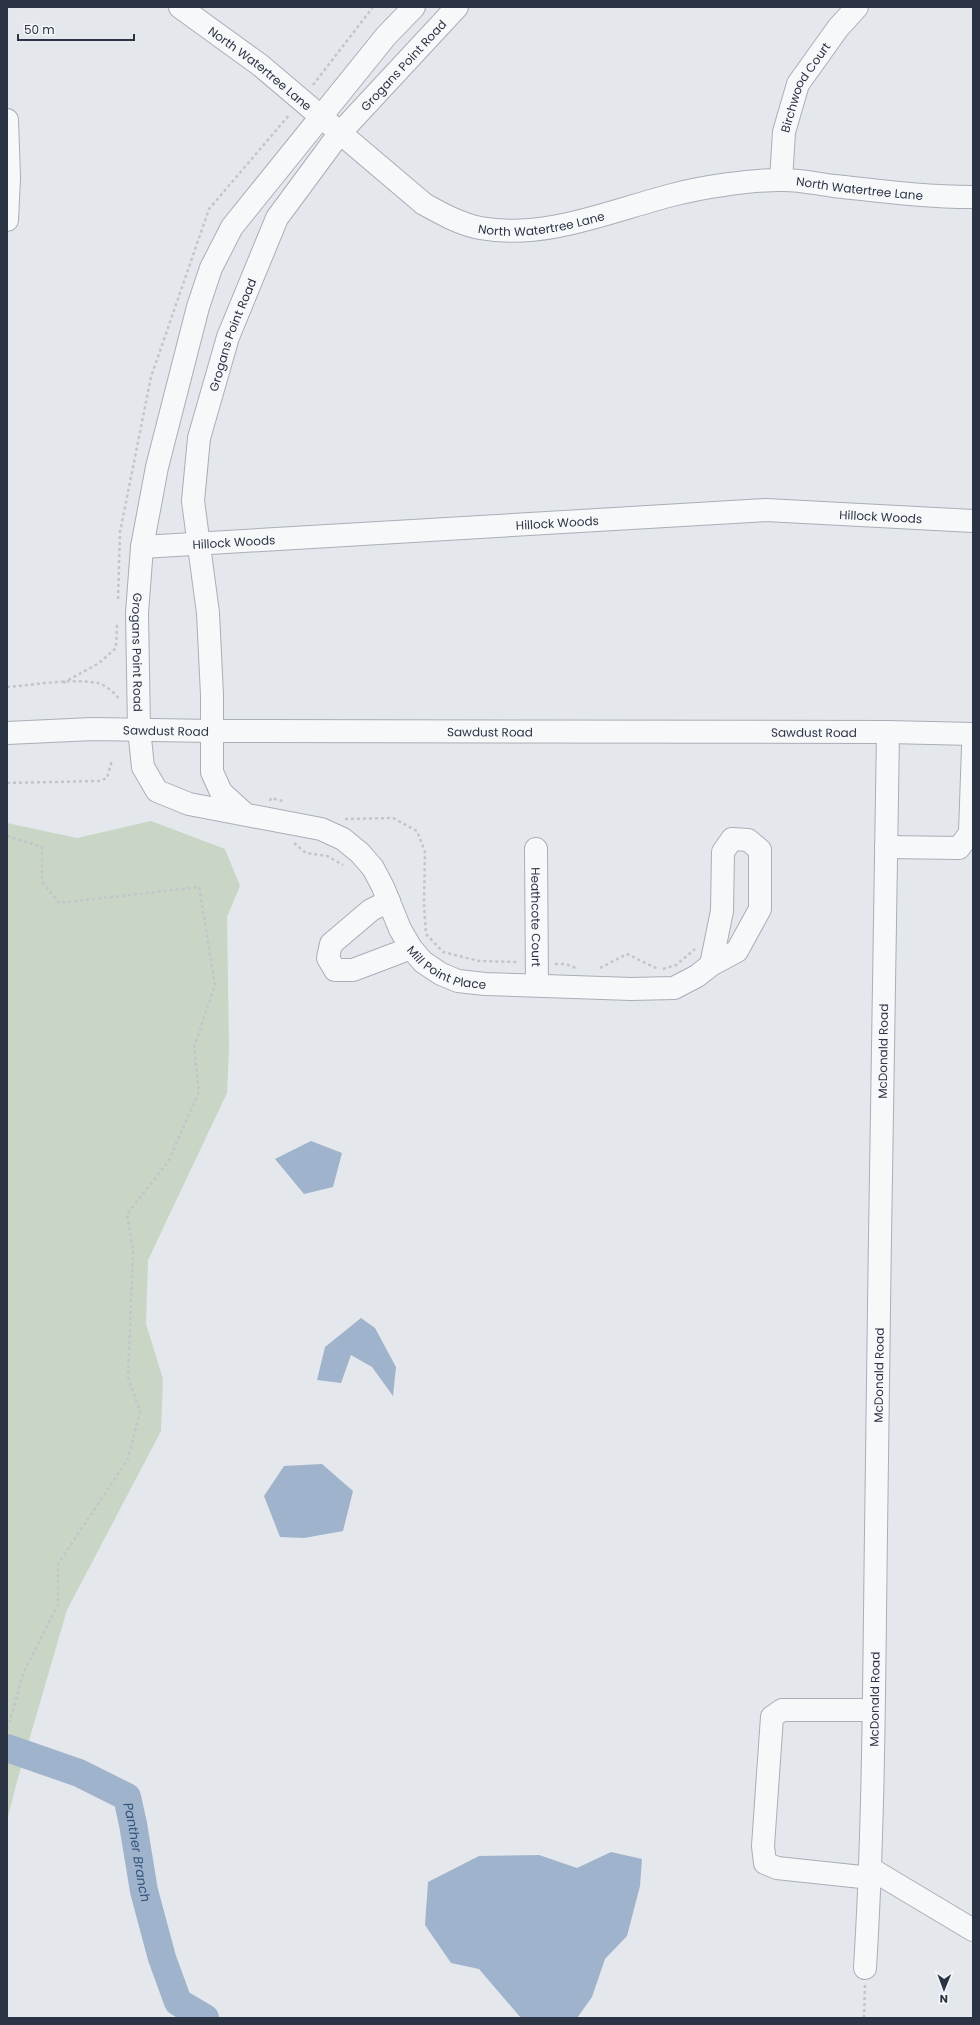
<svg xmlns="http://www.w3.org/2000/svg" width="980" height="2025" viewBox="0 0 980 2025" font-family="Poppins,sans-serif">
<rect width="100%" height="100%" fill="#e4e7ec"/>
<path fill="#c9d6c5" d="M 151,821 L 225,849 L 240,886 L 227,917 L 229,1048 L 227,1093 L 148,1260 L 146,1324 L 163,1379 L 161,1431 L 67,1610 L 16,1785 L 7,1821 L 7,823 L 77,838 Z"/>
<g fill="#9fb4cc">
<path d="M 311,1141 L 342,1153 L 333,1187 L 304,1194 L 275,1159 Z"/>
<path d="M 361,1318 L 375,1328 L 396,1367 L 393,1396 L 372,1367 L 351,1355 L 341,1383 L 317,1380 L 325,1347 Z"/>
<path d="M 322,1464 L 353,1491 L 343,1531 L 304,1538 L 280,1537 L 264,1496 L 284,1466 Z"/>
<path d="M 611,1852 L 642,1859 L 640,1886 L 627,1936 L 605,1959 L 592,1997 L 577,2018 L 521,2018 L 479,1969 L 451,1963 L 425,1925 L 428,1882 L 479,1856 L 539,1855 L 577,1868 Z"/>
</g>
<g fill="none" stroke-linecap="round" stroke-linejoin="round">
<path stroke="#9fb4cc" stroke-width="28" id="s1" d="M 7,1748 L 79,1773 L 127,1797 L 133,1824 L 144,1891 L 162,1958 L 178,2002 L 205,2018"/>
<defs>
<g id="minor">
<path id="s2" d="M 180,7 L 260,65 L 424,204 C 442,214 460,224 480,228 C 545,240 610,211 672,195 C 702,187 750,180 780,180 C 798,179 817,184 834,186 C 880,191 927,197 973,197"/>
<path id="s3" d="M 414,7 L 386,36 L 232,227 L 211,268 L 198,307 L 157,467 L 142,547 L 137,613 L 139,729 L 143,767 L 157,791 L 189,804 L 321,829 L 343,839 L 360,853 L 373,868 L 383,887 L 400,929 L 411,948 L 423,962 L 441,974 L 458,981 L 485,984 L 631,989 L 674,988 L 697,976 L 711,965 L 737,951 L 760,909 L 760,850 L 748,840 L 732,839 L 723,852 L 722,911 L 711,965"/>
<path d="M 7,120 L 9,178 L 7,220"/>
<path id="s4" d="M 781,180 L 784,132 L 798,84 L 838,28 L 857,7"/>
<path id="s5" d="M 142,547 L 766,510 L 973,521"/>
<path id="s6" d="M 7,733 L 93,729 L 212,731 L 888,732 L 973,734"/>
<path id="s7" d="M 244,813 L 221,792 L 212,772 L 212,695 L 208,613 L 193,501 L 199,438 L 228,337 L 277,218 L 339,134 L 457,7"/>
<path d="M 886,847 L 959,848 L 970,833 L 973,747"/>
<path id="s8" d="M 536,849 L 537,985"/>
<path d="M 389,901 L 371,910 L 331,944 L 328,958 L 335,970 L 353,970 L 411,948"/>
<path d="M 871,1869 L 973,1930"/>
<path d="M 871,1878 L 777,1868 L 765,1863 L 763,1846 L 772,1717 L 782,1710 L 873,1710"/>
<path id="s9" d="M 865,1968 C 874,1823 874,1678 876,1533 C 880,1266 882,999 888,732"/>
</g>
</defs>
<use href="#minor" stroke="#a9aeb7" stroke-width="24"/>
<g stroke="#c2c5cb" stroke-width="2.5" stroke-dasharray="3 3" stroke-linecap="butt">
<path d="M 313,85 L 373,7"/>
<path d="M 118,599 L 120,532 L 151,377 L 209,209 L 290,114"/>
<path d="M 63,683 L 99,663 L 116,648 L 117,624"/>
<path d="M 7,687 C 36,685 69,678 98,683 C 104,684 117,694 119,700"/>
<path d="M 7,783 L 99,781 L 107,778 L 112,760"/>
<path d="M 270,801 L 271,798 L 283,801"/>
<path d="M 345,819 L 393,818 L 417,831 L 425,852 L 424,904 L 426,934 L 443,952 L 479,961 L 518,962"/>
<path d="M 7,836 L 42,847 L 42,882 L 59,903 L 199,887 L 215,985 L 194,1047 L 199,1092 L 168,1162 L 127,1214 L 133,1251 L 128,1378 L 140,1411 L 128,1459 L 58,1564 L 58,1605 L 24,1671 L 7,1731"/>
<path d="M 294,843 L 306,853 L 327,856 L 343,865"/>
<path d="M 555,964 L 565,964 L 576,968"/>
<path d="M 600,968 L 627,954 L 658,969"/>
<path d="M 663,969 L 676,965 L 695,949"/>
<path d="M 864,2018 L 865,1985"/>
</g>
<use href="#minor" stroke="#f7f8fa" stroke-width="22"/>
</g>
<g text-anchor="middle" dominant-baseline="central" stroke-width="3" stroke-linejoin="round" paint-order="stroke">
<g font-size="12" fill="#2b3445" stroke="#f4f6f9">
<text stroke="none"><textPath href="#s7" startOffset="821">Grogans Point Road</textPath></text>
<text stroke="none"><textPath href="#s2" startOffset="101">North Watertree Lane</textPath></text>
<text stroke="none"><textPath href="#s4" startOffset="98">Birchwood Court</textPath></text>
<text stroke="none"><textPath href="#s2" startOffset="761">North Watertree Lane</textPath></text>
<text stroke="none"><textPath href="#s2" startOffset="437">North Watertree Lane</textPath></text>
<text stroke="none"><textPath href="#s7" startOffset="497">Grogans Point Road</textPath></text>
<text stroke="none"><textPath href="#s5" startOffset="740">Hillock Woods</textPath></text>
<text stroke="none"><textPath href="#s5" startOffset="416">Hillock Woods</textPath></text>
<text stroke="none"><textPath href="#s5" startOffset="92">Hillock Woods</textPath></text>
<text stroke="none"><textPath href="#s3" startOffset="725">Grogans Point Road</textPath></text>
<text stroke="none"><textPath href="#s6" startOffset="159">Sawdust Road</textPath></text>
<text stroke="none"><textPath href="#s6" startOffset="483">Sawdust Road</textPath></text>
<text stroke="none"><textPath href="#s6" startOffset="807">Sawdust Road</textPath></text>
<text stroke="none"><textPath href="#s8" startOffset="68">Heathcote Court</textPath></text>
<text stroke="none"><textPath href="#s3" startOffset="1234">Mill Point Place</textPath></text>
<text stroke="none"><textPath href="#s9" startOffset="917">McDonald Road</textPath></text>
<text stroke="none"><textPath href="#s9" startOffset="593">McDonald Road</textPath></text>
<text stroke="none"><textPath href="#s9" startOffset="269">McDonald Road</textPath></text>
</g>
<g font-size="13" font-style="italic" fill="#34527a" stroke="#f4f6f9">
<text stroke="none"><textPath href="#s1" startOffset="186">Panther Branch</textPath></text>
</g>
</g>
<rect width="980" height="2025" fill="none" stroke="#2b3445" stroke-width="16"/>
<g transform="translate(944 1989) rotate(181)" stroke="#f4f6f9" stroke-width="3" paint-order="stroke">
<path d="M0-3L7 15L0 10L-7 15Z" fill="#2b3445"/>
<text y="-6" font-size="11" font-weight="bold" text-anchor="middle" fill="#2b3445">N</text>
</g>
<path d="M18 34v6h116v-6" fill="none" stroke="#2b3445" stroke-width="2"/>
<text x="24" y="34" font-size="12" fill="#2b3445" stroke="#f4f6f9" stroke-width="3" paint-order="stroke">50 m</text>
</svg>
